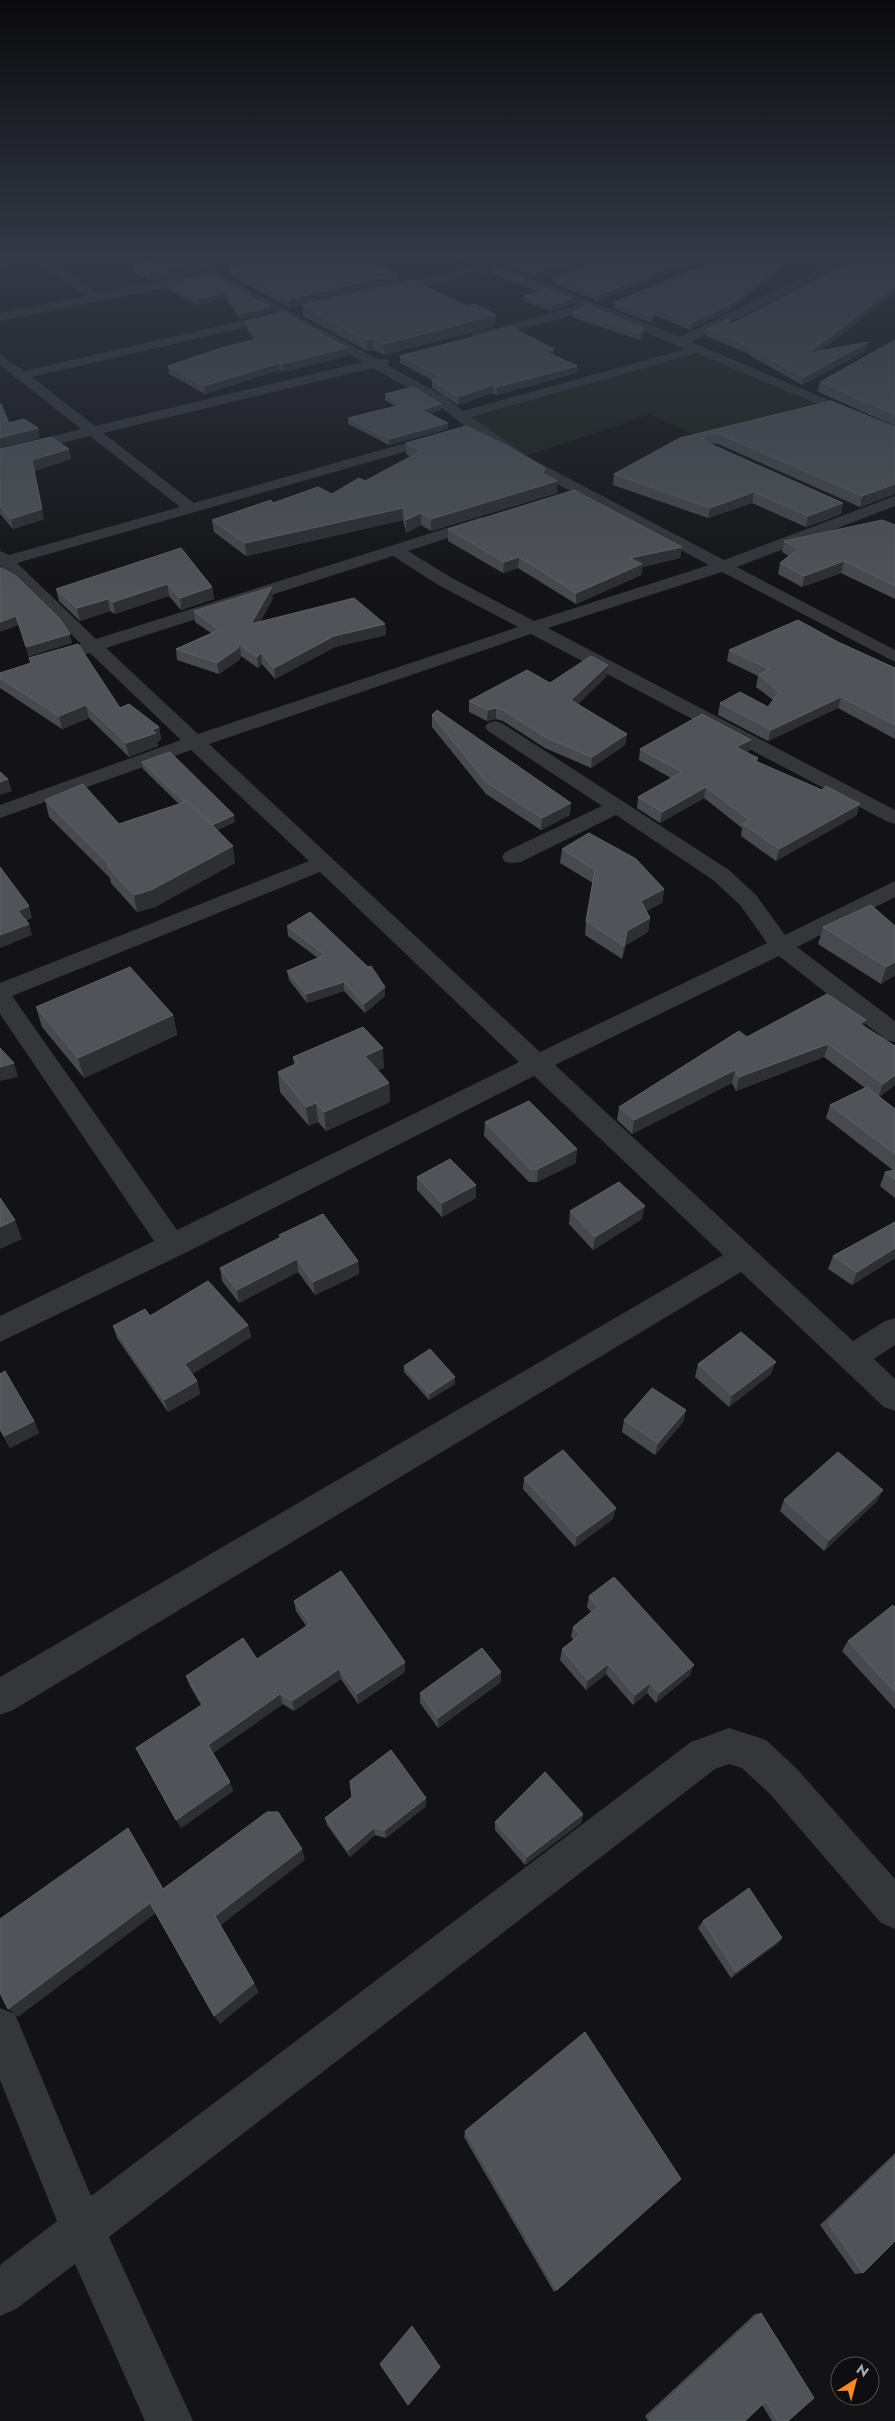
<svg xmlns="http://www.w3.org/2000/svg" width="895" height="2421" viewBox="0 0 895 2421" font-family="Jost,sans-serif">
<rect width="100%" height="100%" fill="#131315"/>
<path fill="#1b231b" d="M 697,351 L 830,408 L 716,445 L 650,414 L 526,456 L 468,416 Z"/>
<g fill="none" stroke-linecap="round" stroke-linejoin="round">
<g fill="#34363a" fill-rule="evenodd">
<path d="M 36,254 L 59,254 L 48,258 L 99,293 L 204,272 L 210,276 L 204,280 L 0,321 L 0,313 L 87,296 L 36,261 L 0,268 L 0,262 Z"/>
<path d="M 726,254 L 742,254 L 637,299 L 633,300 L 627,296 Z"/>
<path d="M 850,254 L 865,254 L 691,342 L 895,428 L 895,437 L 697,353 L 471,417 L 532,459 L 724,560 L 895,496 L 895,506 L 737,567 L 895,650 L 895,662 L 722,572 L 548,628 L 895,810 L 895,824 L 888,822 L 531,634 L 209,744 L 540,1052 L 767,943 L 740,905 L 713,880 L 616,815 L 521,862 L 513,863 L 505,862 L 502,857 L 505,852 L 602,806 L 488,731 L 485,727 L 488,723 L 495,721 L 502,723 L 729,870 L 756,895 L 785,935 L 895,881 L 895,897 L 797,947 L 895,1021 L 895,1042 L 886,1040 L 779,956 L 555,1065 L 853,1341 L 885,1321 L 895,1318 L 895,1345 L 874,1359 L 895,1379 L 895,1411 L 884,1407 L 741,1272 L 13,1710 L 0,1715 L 0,1677 L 723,1255 L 534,1076 L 183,1254 L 0,1342 L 0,1316 L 154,1241 L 0,1014 L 0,983 L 309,861 L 191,750 L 0,818 L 0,805 L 181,740 L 90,653 L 78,656 L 72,655 L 69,651 L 72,647 L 81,644 L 0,565 L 0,551 L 9,555 L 180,507 L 90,436 L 0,458 L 0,450 L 81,429 L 0,365 L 0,355 L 24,371 L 276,313 L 211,276 L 209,274 L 215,271 L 377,359 L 388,359 L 390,362 L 387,365 L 445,397 L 463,411 L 685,349 L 585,307 L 581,313 L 481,340 L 473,340 L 471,337 L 473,334 L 573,307 L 575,303 L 494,270 L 383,296 L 377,292 L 379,289 L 483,265 L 474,260 L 480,257 L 680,337 ZM 285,318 L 363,362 L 95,426 L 32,377 ZM 373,368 L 435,403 L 471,431 L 522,465 L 709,565 L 534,621 L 452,578 L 408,551 L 488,525 L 490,522 L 482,517 L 96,639 L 17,563 L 446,440 L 448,437 L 446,434 L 441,433 L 194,503 L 103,433 ZM 393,556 L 440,586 L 518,627 L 198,734 L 106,648 ZM 320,872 L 519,1062 L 177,1230 L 12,996 Z"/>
<path d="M 729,1728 L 766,1740 L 796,1768 L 895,1879 L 895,1929 L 881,1923 L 770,1794 L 742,1768 L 729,1764 L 715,1769 L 109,2237 L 193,2421 L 145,2421 L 75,2264 L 16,2309 L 0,2316 L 0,2265 L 57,2221 L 0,2080 L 0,2008 L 15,2014 L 91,2196 L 691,1742 Z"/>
</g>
</g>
<g fill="#46494d">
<path d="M 215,254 L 286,254 L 229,266 L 215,258 Z"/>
<path d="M 447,254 L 603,254 L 537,277 L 481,255 L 477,257 L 478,264 L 474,265 Z"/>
<path d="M 614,254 L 597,301 L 552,283 L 553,277 Z"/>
<path d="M 211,260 L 212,269 L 151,281 L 135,273 L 134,264 Z"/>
<path d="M 230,267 L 398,274 L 398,283 L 289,308 L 231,276 Z"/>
<path d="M 492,267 L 573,299 L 572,304 L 552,311 L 523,301 L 524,296 L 539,292 L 491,273 Z"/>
<path d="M 212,275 L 271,312 L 240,319 L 226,298 L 198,305 L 168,289 L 167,284 Z"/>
<path d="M 671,281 L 732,309 L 690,330 L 656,316 L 651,323 L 613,308 L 614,302 Z"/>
<path d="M 302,305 L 495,326 L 384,355 L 374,350 L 367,351 L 303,316 Z"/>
<path d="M 582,309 L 644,328 L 644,334 L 640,340 L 572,317 L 572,312 Z"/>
<path d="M 246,321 L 347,348 L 347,356 L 283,372 L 280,370 L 205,394 L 169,374 L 168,366 L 254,340 L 247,329 Z"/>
<path d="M 731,324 L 821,351 L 868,342 L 867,350 L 802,385 L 749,355 L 749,354 L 706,336 L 707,329 Z"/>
<path d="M 895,340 L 895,426 L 818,392 L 820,382 Z"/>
<path d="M 554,355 L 577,366 L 577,373 L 497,395 L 493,393 L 458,405 L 432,388 L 432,380 L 400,363 L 400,356 Z"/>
<path d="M 385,394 L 441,404 L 441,410 L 429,414 L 448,429 L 389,445 L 348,424 L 348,418 L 395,406 L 385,400 Z"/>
<path d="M 831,401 L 895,494 L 860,507 L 716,443 L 709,444 L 841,514 L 806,527 L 752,503 L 708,518 L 613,485 L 614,474 L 680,438 Z"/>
<path d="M 406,443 L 545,474 L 557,481 L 557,493 L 431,531 L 421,525 L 406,533 L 403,520 L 246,556 L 214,532 L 212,520 L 273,503 L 332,494 L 365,481 L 411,457 L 406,454 Z"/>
<path d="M 0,449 L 69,449 L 71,459 L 34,471 L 44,519 L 13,529 L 0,514 Z"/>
<path d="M 895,525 L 895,599 L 841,573 L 802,587 L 778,574 L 780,563 L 789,556 L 782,552 L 784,541 Z"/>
<path d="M 448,529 L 682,547 L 680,558 L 642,567 L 641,575 L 576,604 L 518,568 L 503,573 L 448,541 Z"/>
<path d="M 181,548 L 212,587 L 214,599 L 181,610 L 169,596 L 115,614 L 110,611 L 80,621 L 59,601 L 56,589 Z"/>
<path d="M 273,598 L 260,622 L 385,624 L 386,635 L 335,647 L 275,679 L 262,664 L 258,668 L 241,656 L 239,660 L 219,674 L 177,660 L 176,649 L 211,633 L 195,622 L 194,611 Z"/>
<path d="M 838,642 L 895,668 L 895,739 L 838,708 L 768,741 L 718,715 L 720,703 L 768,707 L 773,700 L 756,687 L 758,676 L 727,661 L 729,650 Z"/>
<path d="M 608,665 L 607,676 L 577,704 L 627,734 L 625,745 L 591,768 L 545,748 L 503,721 L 496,719 L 487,721 L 469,712 L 469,701 L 550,683 Z"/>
<path d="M 0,673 L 120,708 L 159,727 L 161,740 L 157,742 L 158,746 L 129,757 L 89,718 L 62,729 L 0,688 Z"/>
<path d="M 432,715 L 570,815 L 541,830 L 486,794 L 432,727 Z"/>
<path d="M 751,740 L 749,751 L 746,752 L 758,758 L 757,762 L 857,815 L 776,861 L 741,836 L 742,828 L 704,798 L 660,823 L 637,808 L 638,797 L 671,778 L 639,760 L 640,749 Z"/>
<path d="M 142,762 L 235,822 L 217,830 L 235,863 L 155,907 L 137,912 L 111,883 L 110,878 L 49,817 L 45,800 L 119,824 L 179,804 L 143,769 Z"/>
<path d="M 562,849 L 664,889 L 662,903 L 646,911 L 650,918 L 648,932 L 626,945 L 622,959 L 585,935 L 586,921 L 593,883 L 560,863 Z"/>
<path d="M 871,905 L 895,975 L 881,984 L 818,944 L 823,927 Z"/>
<path d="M 287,926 L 385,996 L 365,1013 L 344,991 L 307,1003 L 289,980 L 287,971 L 318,958 L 288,936 Z"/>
<path d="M 36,1007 L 173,1015 L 177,1035 L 84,1078 L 42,1027 Z"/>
<path d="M 864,1026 L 895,1046 L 895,1085 L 879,1097 L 895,1109 L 895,1198 L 880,1186 L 885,1172 L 894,1171 L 826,1118 L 830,1105 L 865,1088 L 824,1057 L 736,1091 L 732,1083 L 632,1134 L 617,1120 L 619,1107 L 747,1037 Z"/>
<path d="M 293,1057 L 384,1068 L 378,1070 L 389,1083 L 390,1102 L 326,1131 L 318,1122 L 309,1126 L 280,1092 L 278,1072 L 294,1065 Z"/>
<path d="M 485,1122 L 576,1163 L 537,1182 L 529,1182 L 484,1136 Z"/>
<path d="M 417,1177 L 476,1185 L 476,1198 L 442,1217 L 417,1190 Z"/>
<path d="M 570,1211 L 642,1219 L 593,1250 L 569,1224 Z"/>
<path d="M 895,1222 L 895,1258 L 852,1285 L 828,1269 L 833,1256 Z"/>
<path d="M 279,1235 L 358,1261 L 359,1274 L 315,1295 L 298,1272 L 239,1303 L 222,1281 L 220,1268 L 280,1238 Z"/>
<path d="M 150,1316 L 248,1325 L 251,1337 L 192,1374 L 197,1381 L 200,1394 L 168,1412 L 117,1338 L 113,1326 Z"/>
<path d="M 698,1364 L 771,1374 L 729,1407 L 695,1377 Z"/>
<path d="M 404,1366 L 455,1377 L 455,1384 L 429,1400 L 404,1372 Z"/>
<path d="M 0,1374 L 34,1421 L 39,1433 L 10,1448 L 0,1430 Z"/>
<path d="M 686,1410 L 683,1422 L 655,1455 L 622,1432 L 624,1420 Z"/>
<path d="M 524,1478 L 613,1519 L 575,1547 L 523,1489 Z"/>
<path d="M 784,1500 L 877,1501 L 824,1551 L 780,1511 Z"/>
<path d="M 589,1596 L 690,1675 L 656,1703 L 647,1693 L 633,1705 L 606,1674 L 586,1690 L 560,1660 L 562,1649 L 574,1640 L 571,1637 L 573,1627 L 591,1612 L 587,1607 Z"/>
<path d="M 294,1601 L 405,1662 L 405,1672 L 358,1704 L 341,1679 L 294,1711 L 283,1704 L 213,1753 L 233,1791 L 181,1828 L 141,1757 L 201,1705 L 190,1686 L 186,1676 L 257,1659 L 306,1626 L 296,1611 Z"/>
<path d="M 895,1607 L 895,1709 L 842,1651 L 848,1641 Z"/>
<path d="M 501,1682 L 438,1728 L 420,1703 L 420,1693 Z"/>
<path d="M 352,1797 L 426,1798 L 426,1806 L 386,1838 L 375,1835 L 350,1857 L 327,1825 L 325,1818 Z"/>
<path d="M 583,1814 L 581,1823 L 525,1865 L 495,1830 L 495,1822 Z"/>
<path d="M 703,1921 L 782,1938 L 777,1944 L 731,1978 L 698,1928 Z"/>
<path d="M 465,2131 L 557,2290 L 554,2292 L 464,2137 Z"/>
<path d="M 895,2153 L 895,2241 L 863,2273 L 855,2274 L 820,2225 Z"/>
<path d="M 761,2313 L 788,2421 L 772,2421 L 762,2405 L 745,2421 L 648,2421 L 645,2416 L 755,2314 Z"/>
</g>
<g fill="#2d2f32">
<path d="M 245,254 L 286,254 L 229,266 L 228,258 Z"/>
<path d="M 472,254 L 481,254 L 481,255 L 473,259 Z"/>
<path d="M 585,254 L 603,254 L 537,277 L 537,271 Z"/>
<path d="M 705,254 L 720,254 L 597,301 L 598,295 Z"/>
<path d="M 795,254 L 802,254 L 732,309 L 690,330 L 691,323 Z"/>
<path d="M 478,258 L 478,264 L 474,265 L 474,259 Z"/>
<path d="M 211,260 L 212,269 L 151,281 L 150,272 Z"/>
<path d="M 398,274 L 398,283 L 289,308 L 289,299 Z"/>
<path d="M 895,287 L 895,293 L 808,361 L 809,353 Z"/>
<path d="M 226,292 L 226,298 L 198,305 L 198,299 Z"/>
<path d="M 573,299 L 572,304 L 552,311 L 552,305 Z"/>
<path d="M 270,307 L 271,312 L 240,319 L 240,314 Z"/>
<path d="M 657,310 L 656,316 L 651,323 L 652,317 Z"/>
<path d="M 496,315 L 495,326 L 384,355 L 384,344 Z"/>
<path d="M 644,328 L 644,334 L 640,340 L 640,334 Z"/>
<path d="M 373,339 L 374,350 L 367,351 L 366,340 Z"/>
<path d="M 868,342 L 867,350 L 802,385 L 804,377 Z"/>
<path d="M 347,348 L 347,356 L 283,372 L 282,364 Z"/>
<path d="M 554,349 L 553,357 L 547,352 Z"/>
<path d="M 279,363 L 280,370 L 205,394 L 204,386 Z"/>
<path d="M 577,366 L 577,373 L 497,395 L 497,387 Z"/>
<path d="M 493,385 L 493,393 L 458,405 L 458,397 Z"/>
<path d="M 441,404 L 441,410 L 422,416 L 422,410 Z"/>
<path d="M 448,423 L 448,429 L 389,445 L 389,439 Z"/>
<path d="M 38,428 L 40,438 L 0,448 L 0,438 Z"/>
<path d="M 69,449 L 71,459 L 34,471 L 44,519 L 13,529 L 11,519 L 32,460 Z"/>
<path d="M 557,481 L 557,493 L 431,531 L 431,519 Z"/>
<path d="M 895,484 L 895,494 L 860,507 L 862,496 Z"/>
<path d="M 754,492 L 752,503 L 708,518 L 710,508 Z"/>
<path d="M 843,503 L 841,514 L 806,527 L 808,516 Z"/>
<path d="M 403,508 L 403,520 L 246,556 L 245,543 Z"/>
<path d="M 421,513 L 421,525 L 406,533 L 406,520 Z"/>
<path d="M 682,547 L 680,558 L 642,567 L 641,575 L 576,604 L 576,593 L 630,558 Z"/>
<path d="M 519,557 L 518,568 L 503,573 L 504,562 Z"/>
<path d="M 844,561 L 841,573 L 802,587 L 804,576 Z"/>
<path d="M 167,584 L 169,596 L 115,614 L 113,602 Z"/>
<path d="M 212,587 L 214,599 L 181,610 L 180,598 Z"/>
<path d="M 272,587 L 273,598 L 253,635 L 251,624 Z"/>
<path d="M 108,599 L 110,611 L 80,621 L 77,608 Z"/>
<path d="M 16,616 L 19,625 L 0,632 L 0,622 Z"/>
<path d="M 385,624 L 386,635 L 335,647 L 275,679 L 274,668 L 334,636 Z"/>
<path d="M 70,634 L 72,643 L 28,657 L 26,647 Z"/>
<path d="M 240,645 L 241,656 L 239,660 L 219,674 L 217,663 Z"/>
<path d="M 261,653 L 262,664 L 258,668 L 257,657 Z"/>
<path d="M 608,665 L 607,676 L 570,712 L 571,700 Z"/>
<path d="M 841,697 L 838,708 L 768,741 L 771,730 Z"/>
<path d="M 86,705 L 89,718 L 62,729 L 59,716 Z"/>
<path d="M 496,708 L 496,719 L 487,721 L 488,710 Z"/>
<path d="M 159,727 L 161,740 L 157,742 L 158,746 L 129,757 L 126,743 Z"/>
<path d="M 627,734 L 625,745 L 591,768 L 592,757 Z"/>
<path d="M 751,740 L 749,751 L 734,758 L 736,747 Z"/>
<path d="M 8,779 L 12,791 L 0,795 L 0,782 Z"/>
<path d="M 706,787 L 704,798 L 660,823 L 662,812 Z"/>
<path d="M 571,803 L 570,815 L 541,830 L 542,818 Z"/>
<path d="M 860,804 L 857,815 L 776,861 L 779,849 Z"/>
<path d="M 234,815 L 235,822 L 210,833 L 209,826 Z"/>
<path d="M 233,846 L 235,863 L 155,907 L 137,912 L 134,895 Z"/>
<path d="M 664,889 L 662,903 L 639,914 L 641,901 Z"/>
<path d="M 29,906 L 32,918 L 22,922 L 18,911 Z"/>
<path d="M 650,918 L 648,932 L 626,945 L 622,959 L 624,946 L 627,931 Z"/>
<path d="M 29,924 L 32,935 L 0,948 L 0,935 Z"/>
<path d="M 895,962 L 895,975 L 881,984 L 886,967 Z"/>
<path d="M 344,982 L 344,991 L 307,1003 L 306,994 Z"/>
<path d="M 385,987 L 385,996 L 365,1013 L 364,1004 Z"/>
<path d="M 173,1015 L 177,1035 L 84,1078 L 78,1058 Z"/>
<path d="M 866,1020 L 862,1034 L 860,1024 Z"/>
<path d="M 828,1044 L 824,1057 L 736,1091 L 739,1077 Z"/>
<path d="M 383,1048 L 384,1068 L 366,1075 L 365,1056 Z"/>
<path d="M 14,1063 L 18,1077 L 0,1081 L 0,1067 Z"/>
<path d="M 735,1070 L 732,1083 L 632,1134 L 634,1120 Z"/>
<path d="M 895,1075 L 895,1085 L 878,1098 L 883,1084 Z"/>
<path d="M 389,1083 L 390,1102 L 326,1131 L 324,1112 Z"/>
<path d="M 316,1103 L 318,1122 L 309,1126 L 306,1107 Z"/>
<path d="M 577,1149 L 576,1163 L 537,1182 L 538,1169 Z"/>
<path d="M 476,1185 L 476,1198 L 442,1217 L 442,1203 Z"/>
<path d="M 645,1206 L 642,1219 L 593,1250 L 595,1237 Z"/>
<path d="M 15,1220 L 22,1239 L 0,1249 L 0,1227 Z"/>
<path d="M 895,1248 L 895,1258 L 852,1285 L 857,1272 Z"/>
<path d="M 297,1259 L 298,1272 L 239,1303 L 237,1290 Z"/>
<path d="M 358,1261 L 359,1274 L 315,1295 L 313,1282 Z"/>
<path d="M 248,1325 L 251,1337 L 188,1377 L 185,1364 Z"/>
<path d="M 776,1362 L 771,1374 L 729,1407 L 732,1395 Z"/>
<path d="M 455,1377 L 455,1384 L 429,1400 L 429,1394 Z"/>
<path d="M 197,1381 L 200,1394 L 168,1412 L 164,1400 Z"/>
<path d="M 686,1410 L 683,1422 L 655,1455 L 658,1443 Z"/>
<path d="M 34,1421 L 39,1433 L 10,1448 L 4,1436 Z"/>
<path d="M 883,1490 L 877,1501 L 824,1551 L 829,1540 Z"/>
<path d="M 616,1508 L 613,1519 L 575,1547 L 577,1536 Z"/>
<path d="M 405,1662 L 405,1672 L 358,1704 L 357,1694 Z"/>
<path d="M 608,1664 L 606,1674 L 586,1690 L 588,1680 Z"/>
<path d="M 694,1665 L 690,1675 L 656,1703 L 659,1693 Z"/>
<path d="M 339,1669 L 341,1679 L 294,1711 L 292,1701 Z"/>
<path d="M 501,1672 L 501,1682 L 438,1728 L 438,1718 Z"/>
<path d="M 650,1683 L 647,1693 L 633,1705 L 635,1695 Z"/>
<path d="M 280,1694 L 283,1704 L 212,1754 L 208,1745 Z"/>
<path d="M 230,1782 L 233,1791 L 181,1828 L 176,1820 Z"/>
<path d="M 426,1798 L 426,1806 L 386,1838 L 385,1830 Z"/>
<path d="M 583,1814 L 581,1823 L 525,1865 L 527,1857 Z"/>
<path d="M 374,1828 L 375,1835 L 350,1857 L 348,1850 Z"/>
<path d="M 302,1849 L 305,1860 L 220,1926 L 215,1916 Z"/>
<path d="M 150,1903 L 156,1913 L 18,2017 L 8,2009 Z"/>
<path d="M 782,1938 L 777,1944 L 731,1978 L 736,1972 Z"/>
<path d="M 254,1983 L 259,1992 L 220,2024 L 214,2016 Z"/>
</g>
<g fill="#505458" stroke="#5d6267">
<path d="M 185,254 L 201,254 L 211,260 L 150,272 L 134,264 Z"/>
<path d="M 222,254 L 245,254 L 228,258 Z"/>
<path d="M 296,254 L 356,254 L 398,274 L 289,299 L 230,267 Z"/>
<path d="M 462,254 L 474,254 L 478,258 L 474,259 Z"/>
<path d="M 494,254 L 585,254 L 537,271 Z"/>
<path d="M 614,254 L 705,254 L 598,295 L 553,277 Z"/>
<path d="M 733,254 L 795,254 L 733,303 L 691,323 L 657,310 L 652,317 L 614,302 L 671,281 Z"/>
<path d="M 867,254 L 895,254 L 895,287 L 809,353 L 868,342 L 804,377 L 750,348 L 753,347 L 707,329 L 727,319 L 731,324 Z"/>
<path d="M 492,267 L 573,299 L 552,305 L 524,296 L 547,290 Z"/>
<path d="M 212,275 L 270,307 L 240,314 L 226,292 L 198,299 L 167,284 Z"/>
<path d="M 413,280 L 467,306 L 475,304 L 496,315 L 384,344 L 373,339 L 366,340 L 302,305 Z"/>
<path d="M 586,304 L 644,328 L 640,334 L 572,312 L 582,309 Z"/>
<path d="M 284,312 L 347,348 L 282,364 L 279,363 L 204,386 L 168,366 L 221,348 L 257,339 L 246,321 Z"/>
<path d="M 511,327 L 554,349 L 547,352 L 577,366 L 497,387 L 493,385 L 458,397 L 432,380 L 442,377 L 400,356 Z"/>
<path d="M 895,340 L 895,415 L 820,382 Z"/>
<path d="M 413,387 L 441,404 L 422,410 L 448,423 L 389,439 L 348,418 L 401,405 L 385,394 Z"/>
<path d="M 831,401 L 895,427 L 895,484 L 862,496 L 717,433 L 705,434 L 703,439 L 706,442 L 843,503 L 808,516 L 754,492 L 710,508 L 614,474 L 680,438 Z"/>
<path d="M 0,404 L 1,404 L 9,423 L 24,419 L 38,428 L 0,438 Z"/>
<path d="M 466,426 L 509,447 L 545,468 L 543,473 L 557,481 L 431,519 L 421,513 L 406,520 L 403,508 L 245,543 L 212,520 L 271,500 L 273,503 L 318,487 L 332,494 L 359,478 L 365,481 L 421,451 L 406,443 Z"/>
<path d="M 51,437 L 69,449 L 32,460 L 42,509 L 11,519 L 0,506 L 0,449 Z"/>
<path d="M 574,490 L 682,547 L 630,558 L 642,564 L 576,593 L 519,557 L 504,562 L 448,529 Z"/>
<path d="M 882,520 L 895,525 L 895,586 L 844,561 L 804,576 L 780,563 L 798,549 L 784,541 Z"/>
<path d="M 181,548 L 212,587 L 180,598 L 167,584 L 113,602 L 108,599 L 77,608 L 56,589 Z"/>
<path d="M 0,567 L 16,576 L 60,619 L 70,634 L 26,647 L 16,616 L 0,622 Z"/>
<path d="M 272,587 L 251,624 L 354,598 L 385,624 L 334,636 L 274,668 L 261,653 L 257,657 L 240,645 L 237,649 L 217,663 L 176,649 L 219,630 L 194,611 Z"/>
<path d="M 798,620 L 838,642 L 895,668 L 895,725 L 841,697 L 771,730 L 720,703 L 740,692 L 768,707 L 779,692 L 759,675 L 769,669 L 729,650 Z"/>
<path d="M 78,644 L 120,708 L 129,704 L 159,727 L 152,730 L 156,733 L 126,743 L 86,705 L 59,716 L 0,678 L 0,673 L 31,663 L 29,658 Z"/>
<path d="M 591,656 L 608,665 L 571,700 L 627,734 L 592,757 L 545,737 L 503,710 L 496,708 L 488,710 L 469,701 L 527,670 L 550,683 Z"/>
<path d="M 437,710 L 571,803 L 542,818 L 486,782 L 432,715 Z"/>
<path d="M 702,714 L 751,740 L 736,747 L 758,758 L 753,760 L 822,790 L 826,786 L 860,804 L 779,849 L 743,824 L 749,820 L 706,787 L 662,812 L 638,797 L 682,772 L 640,749 Z"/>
<path d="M 170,752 L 234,815 L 212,825 L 188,801 L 184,802 L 142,762 Z"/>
<path d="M 0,772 L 8,779 L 0,782 Z"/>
<path d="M 83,784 L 119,824 L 188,801 L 233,846 L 151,890 L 134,895 L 107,866 L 110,865 L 45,800 Z"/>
<path d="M 589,833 L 636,859 L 664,889 L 641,901 L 650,918 L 627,931 L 624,946 L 586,921 L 595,870 L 562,849 Z"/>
<path d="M 0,867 L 29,906 L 18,911 L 29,924 L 0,935 Z"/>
<path d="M 871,905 L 895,926 L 895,962 L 886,967 L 823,927 Z"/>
<path d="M 310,912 L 368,967 L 371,966 L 385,987 L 364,1004 L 344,982 L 306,994 L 287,971 L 325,955 L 287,926 Z"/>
<path d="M 130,967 L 173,1015 L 78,1058 L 36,1007 Z"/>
<path d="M 827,994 L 866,1020 L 860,1024 L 895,1046 L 895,1075 L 883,1084 L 828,1044 L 739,1077 L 735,1070 L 634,1120 L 619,1107 L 739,1031 L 747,1037 Z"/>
<path d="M 363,1027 L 383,1048 L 365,1056 L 389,1083 L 324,1112 L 316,1103 L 306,1107 L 278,1072 L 298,1063 L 293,1057 Z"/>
<path d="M 0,1048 L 14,1063 L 0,1067 Z"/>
<path d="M 867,1087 L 895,1109 L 895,1154 L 830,1105 Z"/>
<path d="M 529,1101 L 577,1149 L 538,1169 L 530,1169 L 485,1122 Z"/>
<path d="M 450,1159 L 476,1185 L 442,1203 L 417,1177 Z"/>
<path d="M 895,1170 L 895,1180 L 885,1172 Z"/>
<path d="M 619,1182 L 645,1206 L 595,1237 L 570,1211 Z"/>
<path d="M 0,1198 L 15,1220 L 0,1227 Z"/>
<path d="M 323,1214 L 358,1261 L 313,1282 L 297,1259 L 237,1290 L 220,1268 L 281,1237 L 279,1235 Z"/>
<path d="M 895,1222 L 895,1248 L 857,1272 L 833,1256 Z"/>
<path d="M 208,1281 L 248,1325 L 185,1364 L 197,1381 L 164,1400 L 113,1326 L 145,1309 L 150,1316 Z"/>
<path d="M 741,1332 L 776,1362 L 732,1395 L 698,1364 Z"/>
<path d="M 430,1349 L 455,1377 L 429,1394 L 404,1366 Z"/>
<path d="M 5,1371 L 34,1421 L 4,1436 L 0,1429 L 0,1374 Z"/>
<path d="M 652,1388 L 686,1410 L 658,1443 L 624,1420 Z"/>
<path d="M 563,1450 L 616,1508 L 577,1536 L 524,1478 Z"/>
<path d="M 838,1452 L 883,1490 L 829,1540 L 784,1500 Z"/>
<path d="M 341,1571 L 405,1662 L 357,1694 L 339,1669 L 292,1701 L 280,1694 L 208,1745 L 230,1782 L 176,1820 L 136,1748 L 203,1704 L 186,1676 L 243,1638 L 257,1659 L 310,1624 L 294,1601 Z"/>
<path d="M 614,1577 L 694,1665 L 659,1693 L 650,1683 L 635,1695 L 608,1664 L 588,1680 L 562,1649 L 580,1635 L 573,1627 L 598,1607 L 589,1596 Z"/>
<path d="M 893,1605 L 895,1607 L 895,1692 L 848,1641 Z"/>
<path d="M 482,1648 L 501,1672 L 438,1718 L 420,1693 Z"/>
<path d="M 391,1750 L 426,1798 L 385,1830 L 374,1828 L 348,1850 L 325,1818 L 352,1797 L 350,1781 Z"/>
<path d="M 545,1772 L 583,1814 L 527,1857 L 495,1822 Z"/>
<path d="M 267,1812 L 278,1812 L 302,1849 L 215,1916 L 254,1983 L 214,2016 L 150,1903 L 8,2009 L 0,1993 L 0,1919 L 128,1828 L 163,1889 Z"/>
<path d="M 749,1888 L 782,1938 L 736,1972 L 703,1921 Z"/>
<path d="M 585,2032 L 681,2179 L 557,2290 L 465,2131 Z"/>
<path d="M 895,2157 L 895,2241 L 863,2273 L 828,2222 Z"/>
<path d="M 761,2313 L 814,2398 L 788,2421 L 778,2421 L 766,2401 L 745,2421 L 651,2421 L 649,2417 Z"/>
<path d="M 412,2326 L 440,2367 L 408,2405 L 380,2364 Z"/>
</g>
<linearGradient id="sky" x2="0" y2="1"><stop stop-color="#0a0a0c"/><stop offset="0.43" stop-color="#333946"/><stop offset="1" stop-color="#333946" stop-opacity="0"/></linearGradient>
<rect width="895" height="593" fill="url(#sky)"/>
<g transform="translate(855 2381) rotate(36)"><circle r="24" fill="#0e0e10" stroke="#4a4e52"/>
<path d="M0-4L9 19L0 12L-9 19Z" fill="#fa8826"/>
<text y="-8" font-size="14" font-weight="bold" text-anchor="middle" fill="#a4adb6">N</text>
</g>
</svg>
